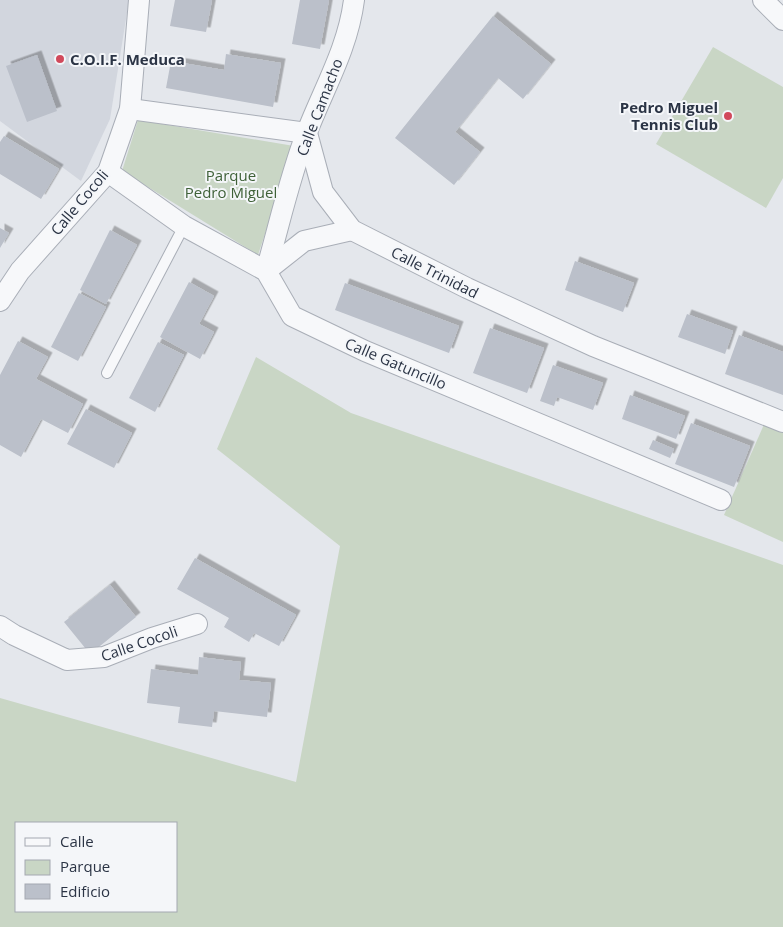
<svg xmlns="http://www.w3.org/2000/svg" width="783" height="927" viewBox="0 0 783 927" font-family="'Open Sans',sans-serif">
<defs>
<filter id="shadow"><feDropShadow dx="4.5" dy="-4.5" stdDeviation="0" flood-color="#0004"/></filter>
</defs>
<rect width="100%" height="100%" fill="#e4e7ec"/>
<path fill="#d2d6de" d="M 0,0 L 129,0 L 110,119 L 81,181 L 0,121 Z"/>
<g fill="#c9d6c5" fill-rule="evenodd">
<path d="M 713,47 L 783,87 L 783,178 L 766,208 L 656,144 Z"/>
<path d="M 138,120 L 294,146 L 258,255 L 122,171 Z"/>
<path d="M 256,357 L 351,413 L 783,565 L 783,927 L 0,927 L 0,698 L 296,782 L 340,546 L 217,449 ZM 16,823 L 176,823 L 176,911 L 16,911 Z"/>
<path d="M 766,420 L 783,428 L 783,542 L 724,515 Z"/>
</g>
<g fill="#bbc0ca" filter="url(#shadow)">
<path d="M 175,0 L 212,0 L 206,32 L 170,26 Z"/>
<path d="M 300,0 L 329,0 L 320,49 L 292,44 Z"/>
<path d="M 493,16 L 551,64 L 523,99 L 498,78 L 455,132 L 480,152 L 454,185 L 395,138 Z"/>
<path d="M 226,54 L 281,63 L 273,107 L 166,88 L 171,61 L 224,70 Z"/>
<path d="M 37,55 L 57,111 L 27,122 L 6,66 Z"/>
<path d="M 4,136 L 59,169 L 41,199 L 0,174 L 0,142 Z"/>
<path d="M 0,228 L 9,233 L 0,248 Z"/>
<path d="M 110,230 L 137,245 L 106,304 L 80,290 Z"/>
<path d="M 575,261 L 634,283 L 623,312 L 565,290 Z"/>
<path d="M 189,282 L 214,296 L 199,324 L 214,332 L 200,359 L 160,337 Z"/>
<path d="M 345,283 L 459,326 L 449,353 L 335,310 Z"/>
<path d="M 79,293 L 106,307 L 78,361 L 51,347 Z"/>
<path d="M 687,314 L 733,331 L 725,354 L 678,337 Z"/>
<path d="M 490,328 L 544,348 L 527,393 L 473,373 Z"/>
<path d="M 739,335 L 783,352 L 783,395 L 725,374 Z"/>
<path d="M 18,341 L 48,357 L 36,379 L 83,404 L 68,433 L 41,419 L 21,457 L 0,445 L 0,375 Z"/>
<path d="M 158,342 L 184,355 L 155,412 L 129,398 Z"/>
<path d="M 553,365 L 603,383 L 593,410 L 557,397 L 554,406 L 540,401 Z"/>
<path d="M 630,395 L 685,416 L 676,439 L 622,419 Z"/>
<path d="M 86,409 L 132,433 L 114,468 L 67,444 Z"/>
<path d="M 691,423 L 750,446 L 734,487 L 675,464 Z"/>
<path d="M 653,440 L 674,449 L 670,458 L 649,449 Z"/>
<path d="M 195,558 L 296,615 L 279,646 L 254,633 L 249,642 L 224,627 L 229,618 L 177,589 Z"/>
<path d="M 110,585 L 136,617 L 90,654 L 64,622 Z"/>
<path d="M 199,657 L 241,662 L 239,680 L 271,683 L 267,717 L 214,711 L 212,727 L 178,723 L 180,707 L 147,703 L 151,669 L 198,675 Z"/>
</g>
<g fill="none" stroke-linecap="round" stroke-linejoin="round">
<defs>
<path id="service" d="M 107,373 L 184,226"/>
<g id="minor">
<path d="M 763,0 L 783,20"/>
<path d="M 130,109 L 307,133 L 323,192 L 352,230 L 467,288 L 593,346 L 783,422"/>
<path d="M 108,172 L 184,226 L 266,271 L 292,316 L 365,351 L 721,500"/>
<path d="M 266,271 C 279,226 290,175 307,132 C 324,88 348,48 354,0"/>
<path d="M 266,271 L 304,241 L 352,230"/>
<path d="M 0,301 L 20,271 L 108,172 L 130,109 L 139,0"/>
<path d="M 0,626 L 14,635 L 67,660 L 104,657 L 152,638 L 197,624"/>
</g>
</defs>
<use href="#service" stroke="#a9aeb7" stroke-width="12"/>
<use href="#minor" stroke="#a9aeb7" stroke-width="22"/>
<use href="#service" stroke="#f7f8fa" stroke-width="10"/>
<use href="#minor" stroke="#f7f8fa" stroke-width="20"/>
</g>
<g fill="#d1495b" stroke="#f4f6f9" stroke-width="2">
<circle cx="60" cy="59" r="5"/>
<circle cx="728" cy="116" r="5"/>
</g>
<g text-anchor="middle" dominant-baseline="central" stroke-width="4" stroke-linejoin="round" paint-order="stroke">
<g font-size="15" font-weight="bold" fill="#2b3445" stroke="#f4f6f9" text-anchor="start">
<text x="70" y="59">C.O.I.F. Meduca</text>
<text x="718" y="107" text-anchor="end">Pedro Miguel<tspan x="718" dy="17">Tennis Club</tspan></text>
</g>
<g font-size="15" fill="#2b3445" stroke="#f4f6f9">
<text transform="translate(319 107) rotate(-69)">Calle Camacho</text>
<text transform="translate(79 202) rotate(-50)">Calle Cocoli</text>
<text transform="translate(435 272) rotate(27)">Calle Trinidad</text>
<text transform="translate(396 363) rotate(23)">Calle Gatuncillo</text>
<text transform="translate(139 643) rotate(-19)">Calle Cocoli</text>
</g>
<g font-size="15" fill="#3f6138" stroke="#f4f6f9">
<text x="231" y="175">Parque<tspan x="231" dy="17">Pedro Miguel</tspan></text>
</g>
</g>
<rect x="15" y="822" width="162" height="90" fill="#f4f6f9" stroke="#a4a8b1"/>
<rect x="25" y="838" width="25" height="8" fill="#f7f8fa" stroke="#a4a8b1"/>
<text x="60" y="847" font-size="15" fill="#2b3445">Calle</text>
<rect x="25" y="860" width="25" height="15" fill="#c9d6c5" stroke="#a4a8b1"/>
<text x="60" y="872" font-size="15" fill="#2b3445">Parque</text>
<rect x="25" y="884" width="25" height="15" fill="#bbc0ca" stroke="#a4a8b1"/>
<text x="60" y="897" font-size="15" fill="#2b3445">Edificio</text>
</svg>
